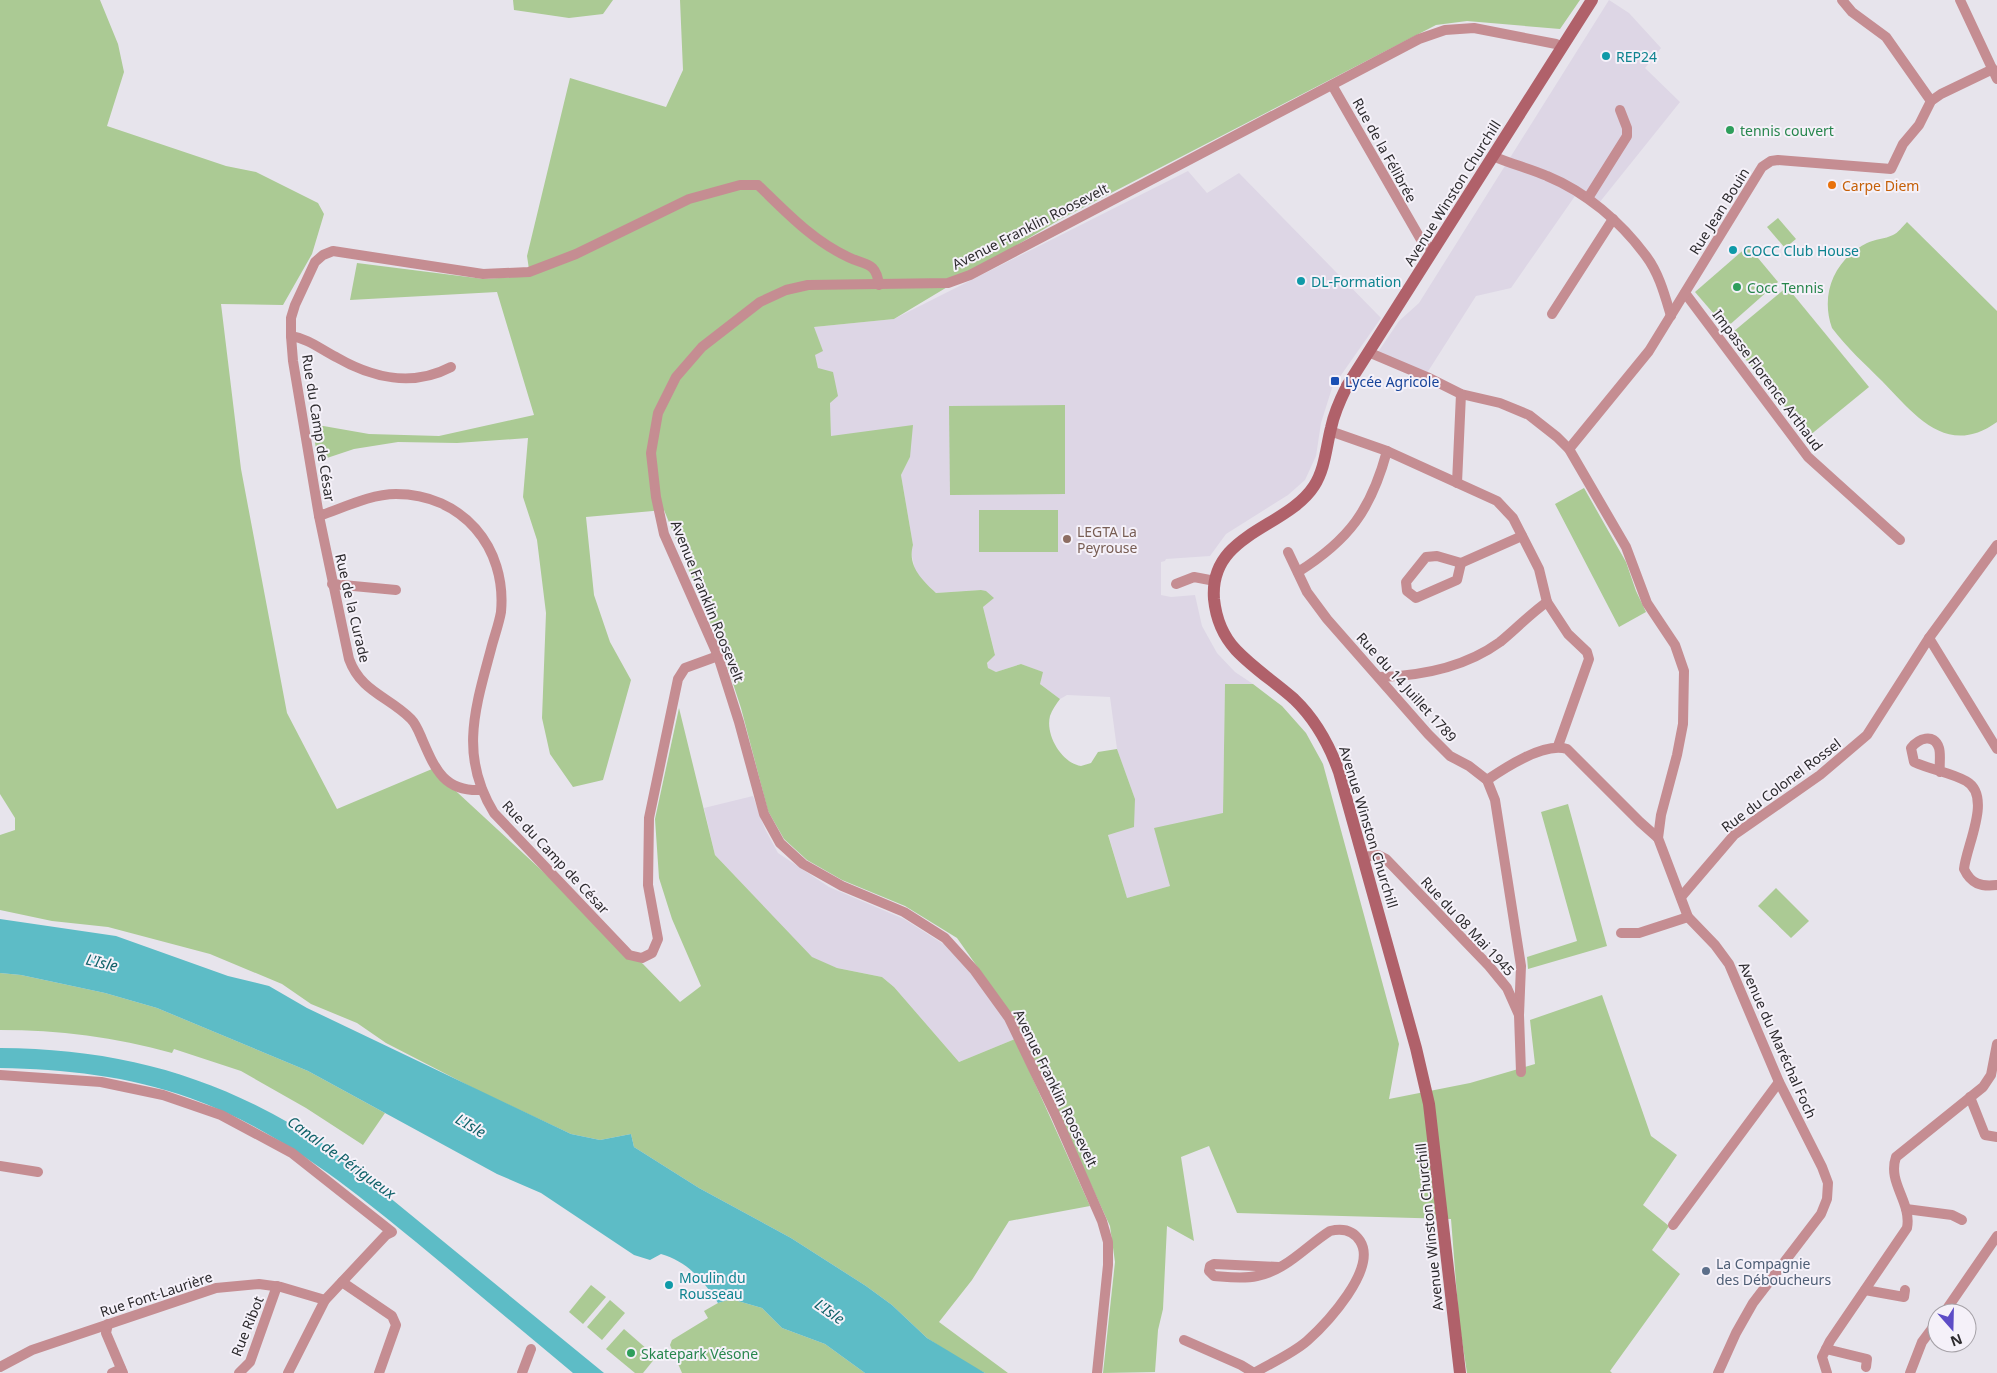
<svg xmlns="http://www.w3.org/2000/svg" width="1997" height="1373" viewBox="0 0 1997 1373" font-family="'Noto Sans',sans-serif">
<rect width="100%" height="100%" fill="#e7e4ec"/>
<g fill="#ddd6e5">
<path d="M 1609,0 L 1629,13 L 1661,48 L 1645,68 L 1680,102 L 1595,208 L 1575,196 L 1511,288 L 1476,296 L 1427,373 L 1378,352 L 1399,321 L 1419,303 Z"/>
<path d="M 1188,171 L 1207,193 L 1239,173 L 1381,318 L 1332,388 L 1321,423 L 1316,456 L 1305,480 L 1288,495 L 1226,534 L 1210,556 L 1166,559 L 1165,561 L 1161,562 L 1161,595 L 1171,597 L 1195,595 L 1202,626 L 1217,653 L 1235,672 L 1253,684 L 1225,684 L 1223,813 L 1170,886 L 1127,898 L 1108,834 L 1135,799 L 1117,749 L 1110,697 L 1067,695 L 1060,699 L 1040,684 L 1042,672 L 1021,664 L 996,672 L 988,668 L 987,664 L 995,654 L 983,607 L 993,598 L 981,590 L 936,593 L 916,574 L 911,552 L 913,545 L 901,475 L 910,457 L 831,436 L 830,403 L 814,355 L 814,327 L 894,319 Z"/>
<path d="M 753,796 L 765,829 L 778,853 L 829,887 L 904,919 L 945,945 L 978,981 L 1004,1017 L 1015,1039 L 959,1062 L 894,987 L 882,977 L 837,968 L 812,958 L 715,855 L 704,808 Z"/>
</g>
<g fill="#abca94">
<path d="M 0,0 L 100,0 L 118,44 L 124,72 L 107,126 L 226,166 L 256,172 L 318,203 L 324,214 L 312,254 L 283,305 L 221,304 L 241,469 L 287,713 L 337,809 L 432,769 L 643,964 L 680,1002 L 701,986 L 672,919 L 659,878 L 655,819 L 679,708 L 715,855 L 812,957 L 837,968 L 882,977 L 894,987 L 959,1062 L 1015,1039 L 1090,1206 L 1009,1221 L 972,1280 L 939,1322 L 1008,1373 L 985,1373 L 967,1364 L 927,1338 L 892,1305 L 866,1286 L 791,1238 L 699,1188 L 634,1147 L 631,1134 L 600,1140 L 571,1134 L 481,1092 L 386,1043 L 357,1023 L 311,1004 L 282,984 L 210,954 L 108,927 L 52,921 L 0,910 L 0,835 L 15,830 L 15,818 L 0,794 Z"/>
<path d="M 513,0 L 613,0 L 603,14 L 569,18 L 514,10 Z"/>
<path d="M 680,0 L 1580,0 L 1560,29 L 1467,21 L 1436,25 L 1059,220 L 894,319 L 814,327 L 823,351 L 815,355 L 818,368 L 833,372 L 838,396 L 830,403 L 831,436 L 913,425 L 910,457 L 901,475 L 913,545 C 907,566 922,580 936,593 L 981,590 L 986,591 L 994,598 L 983,607 L 995,655 L 987,663 L 988,668 L 996,672 L 1021,664 L 1043,672 L 1040,684 L 1060,699 C 1056,704 1052,710 1050,716 C 1045,735 1062,763 1081,766 L 1091,763 L 1098,752 L 1117,749 L 1135,799 L 1134,827 L 1108,835 L 1127,898 L 1170,886 L 1154,828 L 1223,813 L 1225,684 L 1253,684 L 1282,706 L 1306,733 L 1323,764 L 1399,1044 L 1389,1099 L 1470,1083 L 1535,1064 L 1530,1020 L 1602,995 L 1651,1136 L 1677,1155 L 1643,1205 L 1669,1226 L 1652,1250 L 1680,1274 L 1610,1371 L 1612,1373 L 1467,1373 L 1459,1321 L 1451,1219 L 1237,1213 L 1209,1146 L 1181,1157 L 1194,1241 L 1167,1226 L 1163,1309 L 1158,1330 L 1155,1372 L 1103,1373 L 1115,1262 L 1110,1226 L 1015,1020 L 957,938 L 905,906 L 842,880 L 807,860 L 784,839 L 768,811 L 741,708 L 724,656 L 664,510 L 586,517 L 594,595 L 610,642 L 631,680 L 603,780 L 573,787 L 550,754 L 542,718 L 546,613 L 537,540 L 523,497 L 528,438 L 457,443 L 398,442 L 354,449 L 318,461 L 312,424 L 369,434 L 439,436 L 534,415 L 497,292 L 350,300 L 357,263 L 484,279 L 530,276 L 527,256 L 570,78 L 666,107 L 683,70 Z"/>
<path d="M 1778,218 L 1796,239 L 1785,248 L 1767,227 Z"/>
<path d="M 1907,222 L 1997,311 L 1997,422 C 1947,458 1915,415 1882,381 C 1865,364 1847,348 1832,328 C 1820,294 1834,260 1867,243 C 1875,239 1885,239 1893,235 C 1898,233 1903,226 1907,222 Z"/>
<path d="M 1748,246 L 1778,282 L 1726,328 L 1695,292 Z"/>
<path d="M 1787,287 L 1869,387 L 1809,436 L 1727,337 Z"/>
<path d="M 1065,405 L 1065,494 L 950,495 L 949,406 Z"/>
<path d="M 1584,488 L 1626,562 L 1636,591 L 1646,612 L 1619,627 L 1555,504 Z"/>
<rect x="979" y="510" width="79" height="42"/>
<path d="M 1568,804 L 1607,946 L 1528,969 L 1527,957 L 1577,941 L 1541,812 Z"/>
<path d="M 1776,888 L 1809,921 L 1791,938 L 1758,906 Z"/>
<path d="M 0,973 L 21,975 L 105,993 L 157,1008 L 308,1071 L 385,1113 L 363,1145 L 306,1108 L 241,1071 L 174,1049 L 172,1053 C 116,1037 58,1030 0,1030 Z"/>
<path d="M 591,1285 L 606,1297 L 583,1324 L 569,1312 Z"/>
<path d="M 731,1299 L 762,1308 L 782,1328 L 825,1344 L 865,1373 L 682,1373 L 670,1345 L 672,1340 L 708,1318 L 704,1311 L 718,1303 Z"/>
<path d="M 610,1300 L 625,1313 L 602,1340 L 587,1327 Z"/>
<path d="M 624,1329 L 656,1357 L 643,1373 L 635,1373 L 606,1349 Z"/>
</g>
<g fill="#5dbcc6">
<path d="M 0,919 L 116,936 L 228,976 L 269,986 L 307,1008 L 571,1134 L 600,1140 L 631,1134 L 634,1147 L 699,1188 L 791,1238 L 866,1286 L 892,1305 L 927,1338 L 985,1373 L 865,1373 L 825,1344 L 782,1328 L 762,1308 L 731,1299 L 718,1303 C 703,1280 688,1262 661,1254 L 650,1260 L 634,1255 L 541,1193 L 497,1174 L 308,1071 L 157,1008 L 105,993 L 21,975 L 0,973 Z"/>
<path d="M 0,1048 C 125,1049 224,1078 328,1147 L 604,1373 L 573,1373 C 520,1329 468,1285 416,1242 C 345,1184 277,1129 190,1098 C 129,1076 64,1069 0,1068 Z"/>
</g>
<g fill="none" stroke-linecap="round" stroke-linejoin="round">
<g stroke="#c58d92" stroke-width="10">
<path d="M 1842,0 L 1852,12 L 1886,37 L 1931,101"/>
<path d="M 1960,0 L 1997,79"/>
<path d="M 1332,85 L 1420,238 L 1433,251"/>
<path d="M 1493,156 C 1510,164 1529,168 1547,176 C 1586,192 1621,222 1646,256 C 1659,273 1665,296 1671,316"/>
<path d="M 1588,198 L 1627,136 L 1627,128 L 1620,110"/>
<path d="M 1685,293 L 1808,457 L 1900,540"/>
<path d="M 1552,314 L 1613,219"/>
<path d="M 291,336 C 309,339 320,349 336,357 C 372,378 413,387 451,367"/>
<path d="M 1368,352 L 1427,377 L 1461,394 L 1500,403 L 1529,415 L 1557,437 L 1569,449 L 1626,547 L 1647,603 L 1675,645 L 1684,671 L 1683,724 L 1677,755 L 1661,815 L 1658,838 L 1688,917 L 1715,945 L 1729,964 L 1779,1082 L 1822,1167 L 1828,1183 L 1827,1199 L 1821,1214 L 1753,1303 L 1736,1333 L 1718,1373"/>
<path d="M 1330,431 L 1387,451 L 1497,501 L 1513,518 L 1539,569 L 1547,602 L 1568,634 L 1587,652 L 1589,659 L 1558,746"/>
<path d="M 1569,449 L 1649,351 L 1762,167 L 1771,161 L 1778,160 L 1891,169 L 1903,144 L 1919,125 L 1931,101 L 1941,94 L 1993,69"/>
<path d="M 1457,483 L 1461,394"/>
<path d="M 319,516 C 343,508 370,494 396,494 C 462,494 507,547 501,612 C 499,624 494,637 491,649 C 475,709 459,756 494,813 L 629,955 L 642,958 L 652,953 L 658,939 L 648,885 L 649,818 L 678,679 L 685,668 L 718,656"/>
<path d="M 1288,552 L 1307,592 L 1327,619 L 1428,734 L 1450,756 L 1469,766 L 1487,780 L 1495,800 L 1521,966 L 1519,1015"/>
<path d="M 1437,556 L 1461,563 L 1457,580 L 1416,598 L 1407,591 L 1406,582 L 1426,557 Z"/>
<path d="M 1461,563 L 1522,536"/>
<path d="M 1298,572 C 1349,540 1371,510 1387,451"/>
<path d="M 332,584 L 396,590"/>
<path d="M 1176,584 L 1194,577 L 1215,581"/>
<path d="M 1929,638 L 1997,749"/>
<path d="M 1379,677 C 1422,676 1464,668 1500,642 C 1516,629 1530,614 1547,602"/>
<path d="M 1940,772 C 1939,765 1941,754 1939,748 C 1934,732 1918,739 1911,748 L 1914,762 C 1931,770 1950,772 1966,781 C 1993,796 1966,846 1964,869 C 1971,884 1981,887 1997,885"/>
<path d="M 1487,780 C 1506,767 1544,742 1567,749 L 1640,822 L 1658,838"/>
<path d="M 482,790 C 444,792 435,769 422,739 C 419,732 416,724 411,719 C 388,696 361,692 349,659 L 319,516 L 293,361 L 291,336 L 291,318 L 295,305 L 315,262 L 323,255 L 333,251 L 483,274 L 529,272 L 576,254 L 689,199 L 740,185 L 758,185 C 786,212 812,240 848,257 C 866,266 876,261 879,285"/>
<path d="M 1364,857 L 1378,855 L 1386,859 L 1489,966 L 1507,988 L 1519,1015 L 1521,1072"/>
<path d="M 1681,897 L 1734,835 L 1820,775 L 1867,735 L 1929,638 L 1997,545"/>
<path d="M 1621,933 L 1639,933 L 1688,917"/>
<path d="M 0,1075 L 101,1082 L 163,1095 L 221,1115 L 292,1153 L 392,1232 L 386,1235 L 325,1300 L 288,1373"/>
<path d="M 1970,1097 L 1985,1135 L 1997,1137"/>
<path d="M 0,1166 L 38,1172"/>
<path d="M 1906,1209 L 1952,1215 L 1962,1220"/>
<path d="M 1673,1225 L 1779,1082"/>
<path d="M 342,1282 L 392,1316 L 396,1325 L 379,1373"/>
<path d="M 1865,1290 L 1904,1297 L 1905,1290"/>
<path d="M 1944,1313 L 1997,1236"/>
<path d="M 108,1324 L 106,1333 L 123,1373"/>
<path d="M 1184,1340 L 1241,1365 L 1254,1373"/>
<path d="M 1826,1349 L 1867,1359 L 1866,1367"/>
<path d="M 0,1367 L 32,1350 L 216,1288 L 259,1284 L 281,1287 L 325,1300"/>
<path d="M 112,1373 L 121,1369"/>
<path d="M 239,1373 L 250,1362 L 277,1286"/>
<path d="M 522,1373 L 531,1349"/>
<path d="M 1097,1373 L 1108,1265 L 1108,1242 L 1102,1221 L 1055,1114 L 1009,1018 L 975,971 L 945,938 L 904,912 L 842,886 L 803,864 L 780,843 L 764,814 L 739,722 L 718,656 L 664,534 L 656,497 L 651,453 L 658,413 L 676,377 L 702,347 L 760,302 L 786,290 L 808,285 L 948,283 L 970,275 L 1419,39 L 1445,30 L 1474,28 L 1556,44 L 1562,47"/>
<path d="M 1254,1373 C 1271,1363 1292,1354 1307,1341 C 1326,1324 1378,1269 1360,1241 C 1353,1230 1342,1228 1330,1231 C 1306,1246 1287,1270 1257,1276 C 1243,1279 1228,1277 1214,1276 L 1209,1271 L 1210,1266 L 1214,1264 L 1279,1267"/>
<path d="M 1827,1373 L 1822,1357 L 1830,1341 L 1907,1228 C 1912,1202 1887,1183 1896,1157 L 1983,1087 L 1991,1075 L 1997,1044"/>
<path d="M 1910,1373 L 1922,1342 L 1937,1322"/>
</g>
<path stroke="#b0616a" stroke-width="12" d="M 1460,1373 L 1429,1104 L 1416,1048 L 1339,772 C 1329,744 1316,720 1294,699 C 1275,682 1254,669 1236,650 C 1223,636 1216,619 1214,599 C 1209,533 1286,529 1314,486 C 1325,469 1326,448 1331,428 C 1334,413 1340,400 1347,386 L 1592,0"/>
</g>
<g fill="#0f9aa8" stroke="#f5f1f9" stroke-width="2">
<circle cx="1606" cy="56" r="5"/>
<circle cx="1733" cy="250" r="5"/>
<circle cx="1301" cy="281" r="5"/>
<circle cx="669" cy="1285" r="5"/>
</g>
<g fill="#2e9e5b" stroke="#f5f1f9" stroke-width="2">
<circle cx="1730" cy="130" r="5"/>
<circle cx="1737" cy="287" r="5"/>
<circle cx="631" cy="1353" r="5"/>
</g>
<circle fill="#e8710a" stroke="#f5f1f9" stroke-width="2" cx="1832" cy="185" r="5"/>
<rect fill="#1a4fb4" stroke="#f5f1f9" stroke-width="2" x="1330" y="376" width="10" height="10" rx="2.5"/>
<circle fill="#8d6e63" stroke="#f5f1f9" stroke-width="2" cx="1067" cy="539" r="5"/>
<circle fill="#5c6f8a" stroke="#f5f1f9" stroke-width="2" cx="1706" cy="1271" r="5"/>
<g text-anchor="middle" dominant-baseline="central" stroke-width="4" stroke-linejoin="round" paint-order="stroke">
<g font-size="14" fill="#0d838f" stroke="#f5f1f9" text-anchor="start">
<text x="1616" y="56">REP24</text>
<text x="1743" y="250">COCC Club House</text>
<text x="1311" y="281">DL-Formation</text>
<text x="679" y="1277">Moulin du<tspan x="679" dy="16">Rousseau</tspan></text>
</g>
<g font-size="14" fill="#27864d" stroke="#f5f1f9" text-anchor="start">
<text x="1740" y="130">tennis couvert</text>
<text x="1747" y="287">Cocc Tennis</text>
<text x="641" y="1353">Skatepark Vésone</text>
</g>
<g font-size="14" fill="#2c2a2d" stroke="#f5f1f9">
<text transform="translate(1385 150) rotate(61)">Rue de la Félibrée</text>
<text transform="translate(1452 193) rotate(-58)">Avenue Winston Churchill</text>
<text transform="translate(1719 211) rotate(-58)">Rue Jean Bouin</text>
<text transform="translate(1030 226) rotate(-27)">Avenue Franklin Roosevelt</text>
<text transform="translate(1768 380) rotate(53)">Impasse Florence Arthaud</text>
<text transform="translate(319 428) rotate(81)">Rue du Camp de César</text>
<text transform="translate(708 601) rotate(68)">Avenue Franklin Roosevelt</text>
<text transform="translate(353 608) rotate(77)">Rue de la Curade</text>
<text transform="translate(1407 687) rotate(48)">Rue du 14 Juillet 1789</text>
<text transform="translate(1781 785) rotate(-37)">Rue du Colonel Rossel</text>
<text transform="translate(1369 827) rotate(73)">Avenue Winston Churchill</text>
<text transform="translate(556 857) rotate(47)">Rue du Camp de César</text>
<text transform="translate(1468 926) rotate(47)">Rue du 08 Mai 1945</text>
<text transform="translate(1778 1040) rotate(66)">Avenue du Maréchal Foch</text>
<text transform="translate(1056 1088) rotate(64)">Avenue Franklin Roosevelt</text>
<text transform="translate(1429 1227) rotate(-96)">Avenue Winston Churchill</text>
<text transform="translate(156 1294) rotate(-18)">Rue Font-Laurière</text>
<text transform="translate(247 1326) rotate(-68)">Rue Ribot</text>
</g>
<g font-size="14" fill="#c56008" stroke="#f5f1f9" text-anchor="start">
<text x="1842" y="185">Carpe Diem</text>
</g>
<g font-size="14" fill="#164399" stroke="#f5f1f9" text-anchor="start">
<text x="1345" y="381">Lycée Agricole</text>
</g>
<g font-size="14" fill="#785e54" stroke="#f5f1f9" text-anchor="start">
<text x="1077" y="531">LEGTA La<tspan x="1077" dy="16">Peyrouse</tspan></text>
</g>
<g font-size="14" fill="#4e5e75" stroke="#f5f1f9" text-anchor="start">
<text x="1716" y="1263">La Compagnie<tspan x="1716" dy="16">des Déboucheurs</tspan></text>
</g>
<g font-size="15" font-style="italic" fill="#0f6168" stroke="#f5f1f9">
<text transform="translate(102 962) rotate(13)">L'Isle</text>
<text transform="translate(471 1125) rotate(30)">L'Isle</text>
<text transform="translate(342 1157) rotate(36)">Canal de Périgueux</text>
<text transform="translate(830 1311) rotate(35)">L'Isle</text>
</g>
</g>
<g transform="translate(1952 1328) rotate(160)"><circle r="24" fill="#f5f1f9" stroke="#a5a1a7"/>
<path d="M0-4L9 19L0 12L-9 19Z" fill="#5d4dc6"/>
<text y="-8" font-size="14" font-weight="bold" text-anchor="middle" fill="#2c2a2d">N</text>
</g>
</svg>
